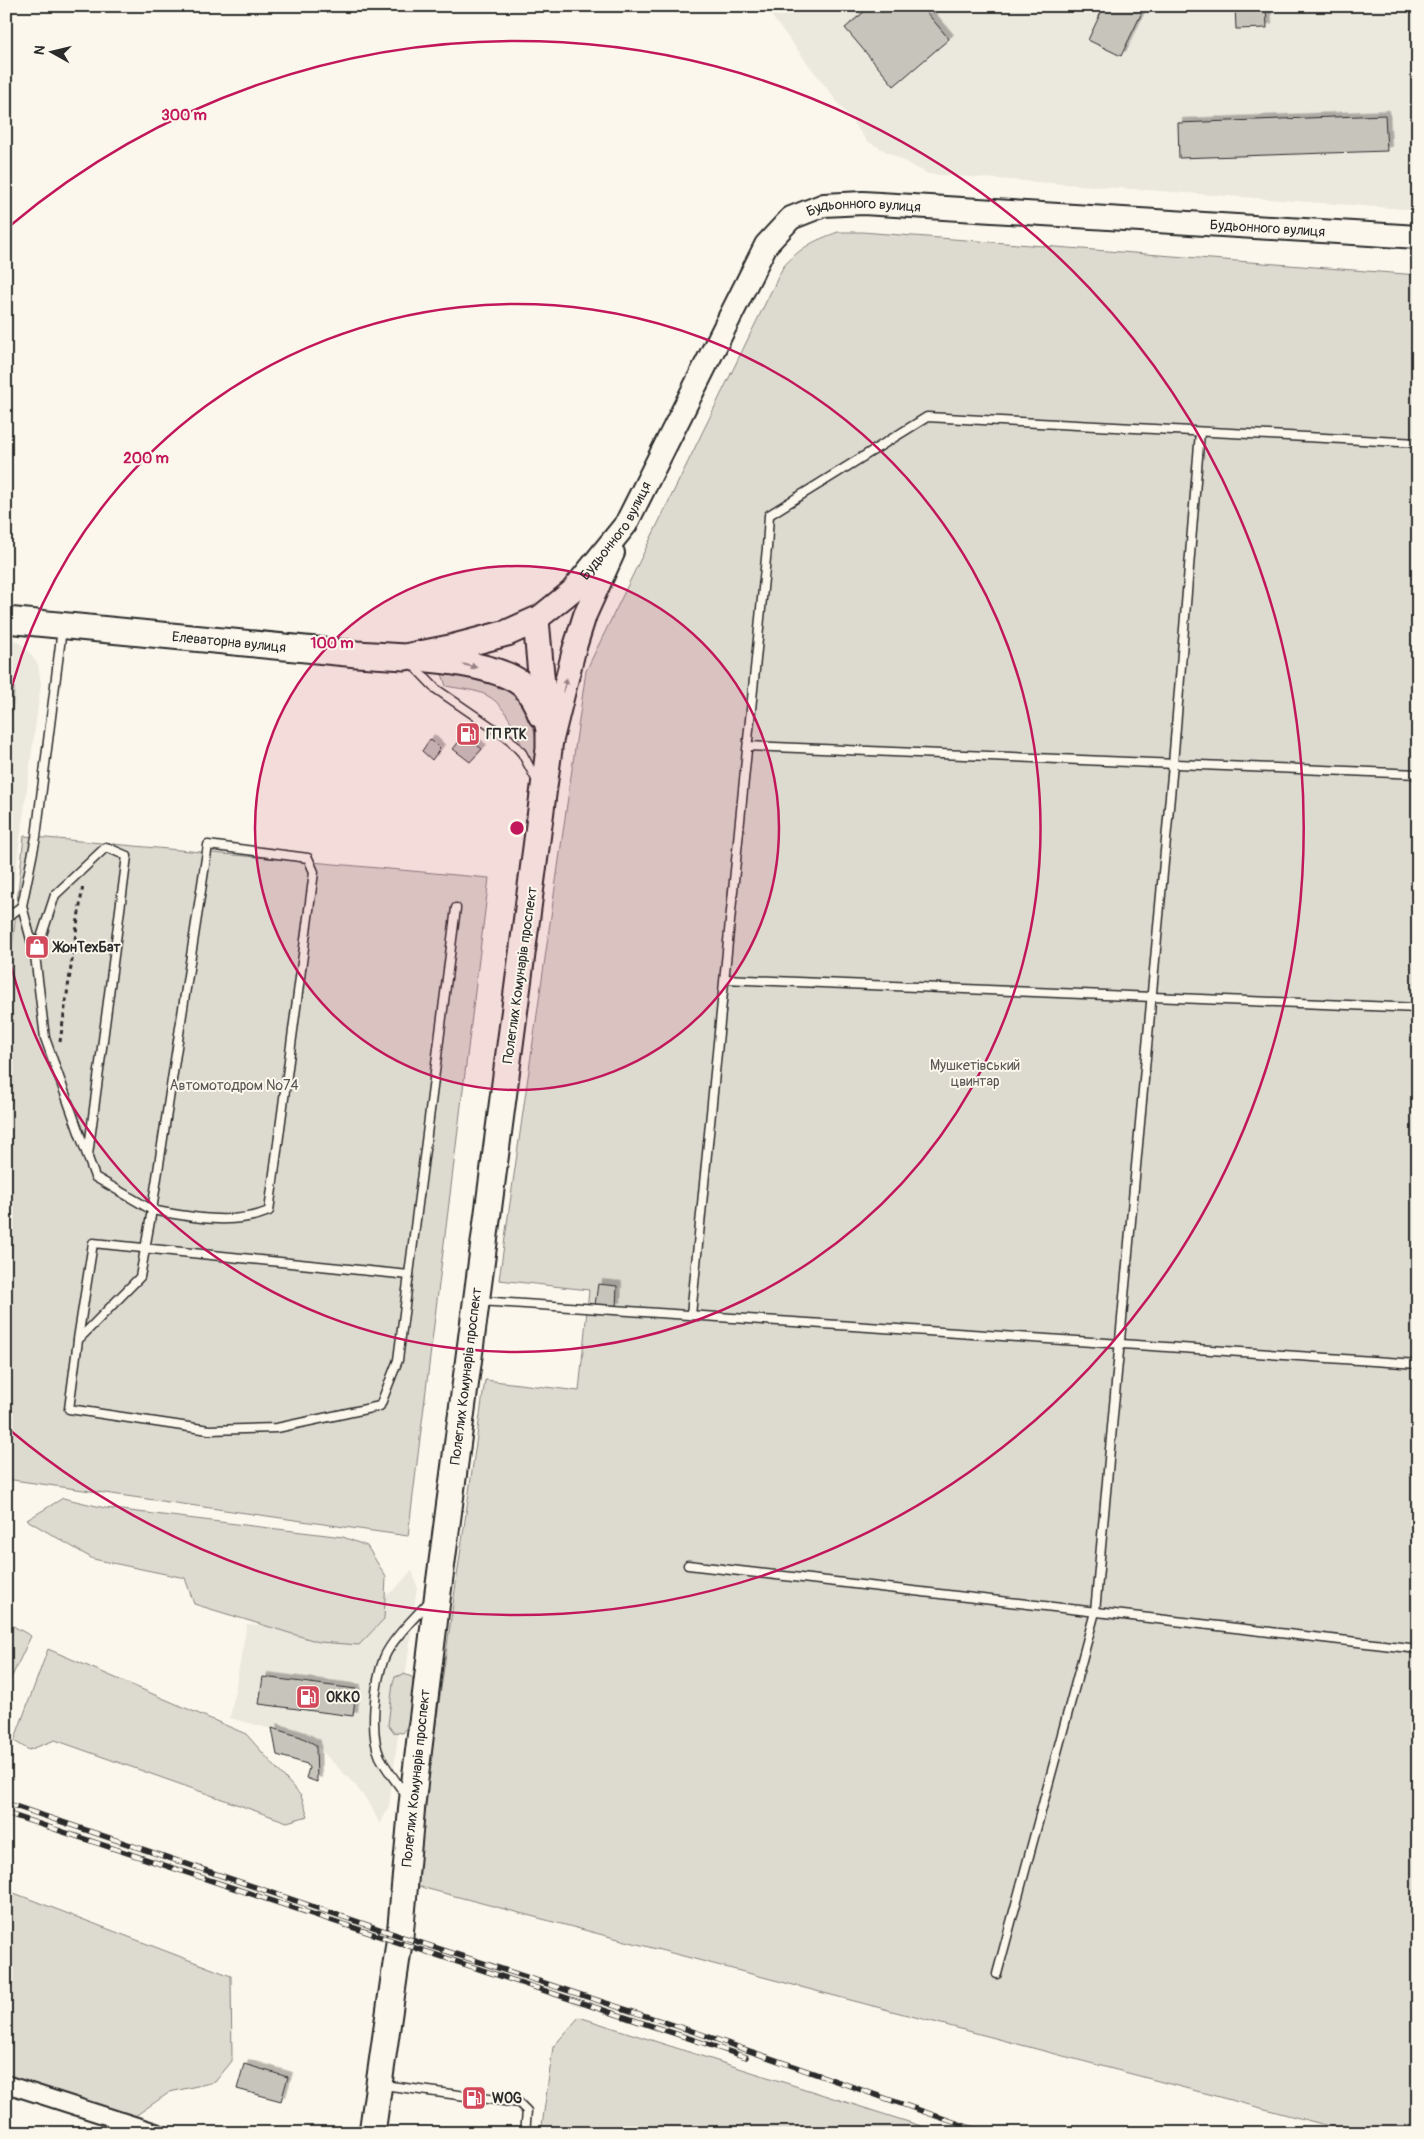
<svg xmlns="http://www.w3.org/2000/svg" width="1424" height="2139" viewBox="0 0 1424 2139" font-family="Pangolin,sans-serif">
<defs>
<filter id="shadow"><feDropShadow dx="4.5" dy="-4.5" stdDeviation="0" flood-color="#0004"/></filter>
</defs>
<rect width="100%" height="100%" fill="#fbf7ec"/>
<filter id="ink" filterUnits="userSpaceOnUse"><feTurbulence type="fractalNoise" baseFrequency=".02" numOctaves="2"/><feDisplacementMap in="SourceGraphic" scale="10" xChannelSelector="R" yChannelSelector="G"/><feConvolveMatrix kernelMatrix="1 2 1 2 8 2 1 2 1" color-interpolation-filters="sRGB"/></filter>
<g filter="url(#ink)">
<g fill="#ebe8de">
<path d="M 764,6 L 1418,6 L 1418,210 L 928,174 L 867,141 Z"/>
<path d="M 6,638 L 17,641 L 27,650 L 38,664 L 41,684 L 6,944 Z"/>
<path d="M 412,1570 L 417,1586 L 389,1806 L 380,1825 L 371,1806 L 355,1785 L 316,1745 L 301,1737 L 230,1718 L 247,1624 L 294,1629 L 377,1602 L 395,1589 Z"/>
</g>
<g fill="#dddad0" stroke="#84827e">
<path d="M 838,232 L 862,232 L 1418,275 L 1418,2133 L 1356,2133 L 413,1885 L 485,1380 L 579,1391 L 589,1290 L 499,1280 L 586,671 L 783,267 C 801,247 813,241 838,232 Z"/>
<path d="M 442,674 L 485,679 L 509,685 L 529,702 L 538,752 L 534,776 C 524,752 511,708 488,696 C 476,689 459,689 446,686 Z"/>
<path d="M 24,836 L 489,878 L 408,1536 L 6,1479 L 6,1005 Z"/>
<path d="M 63,1498 L 105,1508 L 343,1537 L 367,1546 L 386,1577 L 384,1619 L 359,1645 L 319,1642 L 194,1604 L 185,1578 L 93,1559 L 27,1520 Z"/>
<path d="M 6,1622 L 31,1636 L 6,1689 Z"/>
<path d="M 48,1649 L 246,1734 L 301,1796 L 308,1816 L 287,1822 L 55,1740 L 29,1750 L 14,1741 Z"/>
<path d="M 404,1674 L 412,1677 C 416,1685 410,1726 403,1733 L 393,1732 L 388,1725 L 393,1683 L 395,1677 Z"/>
<path d="M 6,1890 L 231,1976 L 232,2061 L 215,2082 L 170,2092 L 125,2123 L 6,2074 Z"/>
<path d="M 579,2017 L 943,2133 L 541,2133 L 553,2047 Z"/>
</g>
<g fill="#c7c4bc" stroke="#2b2b2b" filter="url(#shadow)">
<path d="M 871,6 L 921,6 L 949,39 L 894,86 L 845,28 Z"/>
<path d="M 1104,6 L 1145,6 L 1121,56 L 1088,40 Z"/>
<path d="M 1235,6 L 1266,6 L 1267,28 L 1236,29 Z"/>
<path d="M 1385,115 L 1387,151 L 1179,158 L 1178,123 Z"/>
<path d="M 6,691 L 10,692 L 7,718 L 6,718 Z"/>
<path d="M 464,735 L 482,749 L 470,762 L 453,749 Z"/>
<path d="M 430,739 L 440,749 L 432,760 L 422,751 Z"/>
<path d="M 598,1284 L 617,1286 L 616,1307 L 595,1305 Z"/>
<path d="M 263,1677 L 356,1689 L 353,1716 L 259,1704 Z"/>
<path d="M 272,1728 L 301,1737 L 316,1745 L 317,1782 L 306,1778 L 309,1768 L 307,1764 L 277,1755 Z"/>
<path d="M 244,2064 L 288,2077 L 281,2101 L 237,2089 Z"/>
</g>
<g fill="none" stroke-linecap="round" stroke-linejoin="round">
<defs>
<g id="service">
<path d="M 62,629 L 36,837 L 22,906 L 35,955 L 45,1038 L 95,1177 L 152,1210 L 140,1277 L 78,1340 L 69,1409 L 209,1430 L 277,1428 L 380,1406 L 398,1360 L 456,908"/>
<path d="M 409,661 L 436,689 L 509,739 L 522,753 L 537,781"/>
<path d="M 748,746 L 1418,774"/>
<path d="M 208,845 L 308,858 L 314,872 L 269,1211 C 233,1226 189,1217 152,1210 Z"/>
<path d="M 6,918 L 22,906"/>
<path d="M 36,953 L 55,895 L 106,847 L 127,856 L 88,1155"/>
<path d="M 725,979 L 1418,1008"/>
<path d="M 480,1301 L 1418,1364"/>
<path d="M 691,1315 L 767,548 L 769,515 L 927,417 L 1418,443"/>
<path d="M 78,1339 L 93,1243 L 409,1275"/>
<path d="M 688,1565 L 1418,1649"/>
<path d="M 406,1795 C 397,1783 387,1770 380,1757 C 369,1733 375,1682 384,1658 C 391,1640 417,1615 430,1601"/>
<path d="M 997,1974 L 1095,1612 L 1173,764 L 1200,432"/>
<path d="M 383,2085 L 519,2103 L 527,2111 L 525,2133"/>
</g>
<path id="minor" d="M 6,2084 L 159,2133"/>
<g id="secondary">
<path id="s1" d="M 536,620 L 572,591 L 626,524 L 766,245 L 791,218 L 824,205 L 863,203 L 1418,237"/>
<path d="M 551,743 L 574,650 L 585,615 L 613,553"/>
</g>
<g id="primary">
<path id="s2" d="M 6,620 L 357,654 L 405,657 L 450,648 L 507,633 L 536,620 L 544,707 L 549,730 L 549,749 L 438,1592 L 412,1804 L 400,1936 L 372,2133"/>
<path d="M 428,659 C 453,661 503,668 523,685 C 531,693 537,704 541,715"/>
</g>
</defs>
<use href="#service" stroke="#2b2b2b" stroke-width="11"/>
<use href="#minor" stroke="#2b2b2b" stroke-width="20"/>
<use href="#secondary" stroke="#2b2b2b" stroke-width="26"/>
<use href="#primary" stroke="#2b2b2b" stroke-width="29"/>
<path stroke="#2b2b2b" stroke-width="3" stroke-dasharray="4 4" stroke-linecap="butt" d="M 60,1042 L 83,885"/>
<use href="#service" stroke="#fbf7ec" stroke-width="8"/>
<use href="#minor" stroke="#fbf7ec" stroke-width="16"/>
<use href="#secondary" stroke="#fbf7ec" stroke-width="22"/>
<use href="#primary" stroke="#fbf7ec" stroke-width="25"/>
<defs>
<g id="rail">
<path d="M 6,1803 L 400,1936 L 698,2033 L 985,2133"/>
<path d="M 6,1813 L 746,2057"/>
</g>
</defs>
<use href="#rail" stroke="#2b2b2b" stroke-width="5.5"/>
<use href="#rail" stroke="#fbf7ec" stroke-width="4" stroke-dasharray="11" stroke-linecap="butt"/>
</g>
<defs><path id="oneway-solid" d="M-6-.8H1V-3.2L6.5 0L1 3.2V.8H-6Z" transform="scale(1.25)"/></defs>
<g fill="#93918c">
<use href="#oneway-solid" transform="translate(470 666) rotate(14)"/>
<use href="#oneway-solid" transform="translate(565 685) rotate(-76)"/>
</g>
</g>
<circle cx="517" cy="828" r="262" fill="#c2185b" fill-opacity=".12"/>
<g fill="none" stroke="#c2185b" stroke-width="2.5">
<circle cx="517" cy="828" r="262"/>
<path d="M6 710A524 524 0 1 1 6 946"/>
<path d="M11 225A787 787 0 1 1 11 1431"/>
</g>
<defs>
<symbol id="fuel-square" viewBox="-11 -11 22 22"><rect x="-9" y="-9" width="18" height="18" rx="4" fill="#d1495b" stroke="#fbf7ec"/><path d="M-5.5-6h7V0h2V4h1.3V-2.5L3-4.5l.8-.8L6-3V5H2.5V1h-1V6h-7ZM-4.2-4.7v3.2H.2V-4.7Z" fill="#fff"/></symbol>
<symbol id="shop-square" viewBox="-11 -11 22 22"><rect x="-9" y="-9" width="18" height="18" rx="4" fill="#d1495b" stroke="#fbf7ec"/><path d="M-5-2.5h2.3a2.7 3.5 0 0 1 5.4 0H5L5.5 6h-11ZM-1.5-2.5h3a1.5 2.3 0 0 0-3 0Z" fill="#fff"/></symbol>
</defs>
<g fill-rule="evenodd">
<use href="#fuel-square" x="454" y="720" width="28" height="28"/>
<use href="#shop-square" x="23" y="933" width="28" height="28"/>
<use href="#fuel-square" x="294" y="1683" width="28" height="28"/>
<use href="#fuel-square" x="460" y="2084" width="28" height="28"/>
</g>
<g text-anchor="middle" dominant-baseline="central" stroke-width="4" stroke-linejoin="round" paint-order="stroke">
<g font-size="14" fill="#2b2b2b" stroke="#fbf7ec">
<text stroke="none"><textPath href="#s1" startOffset="556">Будьонного вулиця</textPath></text>
<text stroke="none"><textPath href="#s1" startOffset="961">Будьонного вулиця</textPath></text>
<text stroke="none"><textPath href="#s1" startOffset="121">Будьонного вулиця</textPath></text>
<text stroke="none"><textPath href="#s2" startOffset="224">Елеваторна вулиця</textPath></text>
<text transform="translate(520 975) rotate(-82)">Полеглих Комунарів проспект</text>
<text transform="translate(466 1376) rotate(-83)">Полеглих Комунарів проспект</text>
<text transform="translate(416 1778) rotate(-84)">Полеглих Комунарів проспект</text>
</g>
<g font-size="14" font-weight="bold" fill="#2b2b2b" stroke="#fbf7ec" text-anchor="start">
<text x="486" y="734">ГП РТК</text>
<text x="54" y="947">ЖонТехБат</text>
<text x="326" y="1697">ОККО</text>
<text x="492" y="2098">WOG</text>
</g>
<g font-size="14" fill="#585754" stroke="#fbf7ec">
<text x="975" y="1065">Мушкетівський<tspan x="975" dy="16">цвинтар</tspan></text>
<text x="234" y="1085">Автомотодром №74</text>
</g>
</g>
<circle cx="517" cy="828" r="8" fill="#c2185b" stroke="#fbf7ec" stroke-width="2.5"/>
<g font-size="15" text-anchor="middle" font-weight="bold" fill="#c2185b" stroke="#fbf7ec" stroke-width="4" stroke-linejoin="round" paint-order="stroke">
<text x="184" y="120">300 m</text>
<text x="146" y="463">200 m</text>
<text x="332" y="648">100 m</text>
</g>
<rect width="1424" height="2139" fill="none" stroke="#fbf7ec" stroke-width="25"/>
<rect x="12" y="12" width="1399" height="2114" fill="none" stroke="#2b2b2b" stroke-width="2" filter="url(#ink)"/>
<g transform="translate(52 52) rotate(278)" stroke="#fbf7ec" stroke-width="4" paint-order="stroke">
<path d="M0-4L9 19L0 12L-9 19Z" fill="#2b2b2b"/>
<text y="-8" font-size="14" font-weight="bold" text-anchor="middle" fill="#2b2b2b">N</text>
</g>
</svg>
